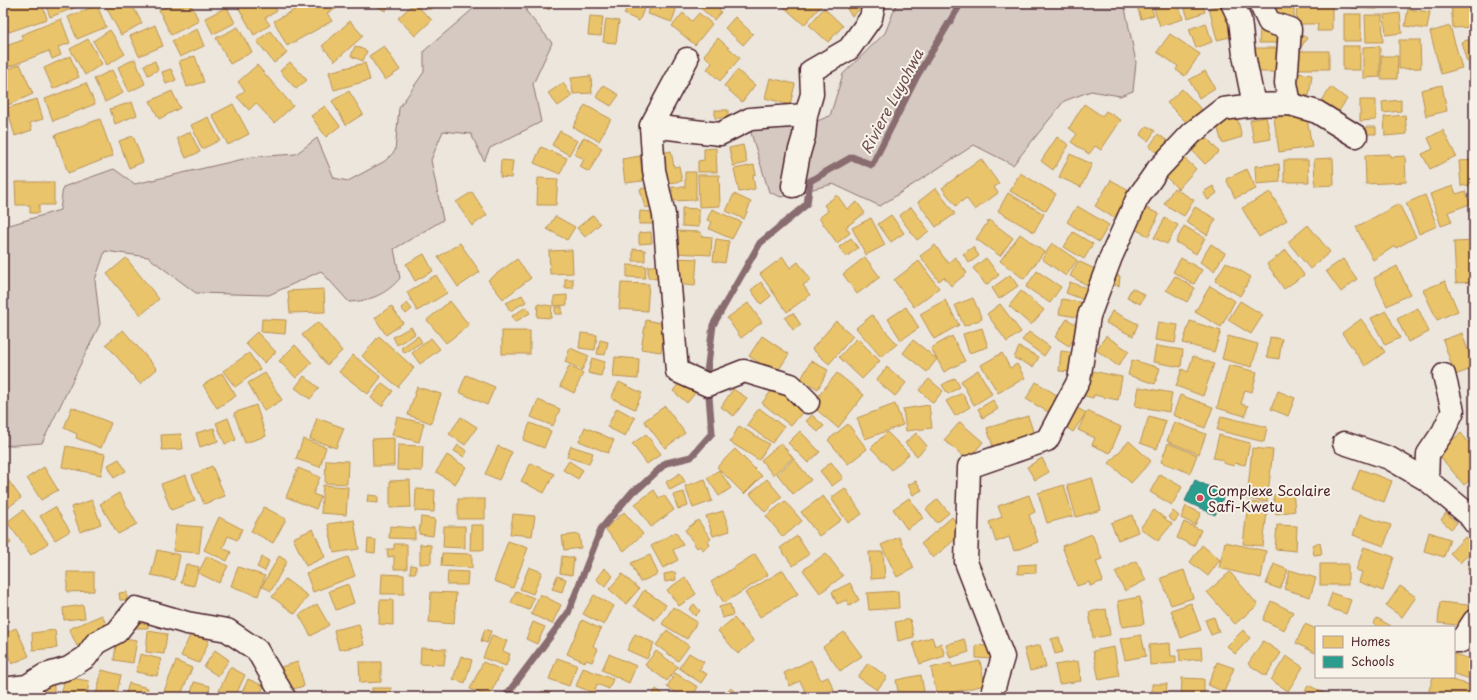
<svg xmlns="http://www.w3.org/2000/svg" width="1477" height="700" viewBox="0 0 1477 700" font-family="'Playpen Sans',sans-serif">
<rect width="100%" height="100%" fill="#ece6dd"/>
<filter id="ink" filterUnits="userSpaceOnUse"><feTurbulence type="fractalNoise" baseFrequency=".025" numOctaves="2"/><feDisplacementMap in="SourceGraphic" scale="8" xChannelSelector="R" yChannelSelector="G"/><feConvolveMatrix kernelMatrix="1 2 1 2 8 2 1 2 1" color-interpolation-filters="sRGB"/></filter>
<g filter="url(#ink)">
<g fill="#d5c9c2" stroke="#907476">
<path d="M 480,3 L 531,3 L 526,11 L 552,43 L 533,84 L 541,122 L 490,148 L 484,161 L 471,134 L 443,131 L 431,160 L 443,220 L 394,249 L 400,278 C 387,294 370,301 349,302 L 321,271 L 269,295 L 196,293 L 148,257 L 105,251 L 95,280 L 100,324 L 42,443 L 3,446 L 3,227 L 60,210 L 63,187 L 114,169 L 135,184 L 252,157 L 296,154 L 317,138 L 334,178 L 348,181 L 385,161 L 395,151 L 399,108 L 424,72 L 424,51 Z"/>
<path d="M 897,3 L 1124,3 L 1136,62 L 1133,91 L 1120,96 L 1091,91 L 1064,101 L 1013,165 L 974,145 L 880,206 L 833,184 L 781,197 L 769,192 L 745,113 L 817,121 L 830,116 L 843,74 L 885,33 Z"/>
</g>
<g fill="#e9c46a" stroke="#b99257">
<path d="M 3,3 L 42,3 L 47,19 L 9,32 L 3,15 Z"/>
<path d="M 45,3 L 73,3 L 74,8 L 50,17 Z"/>
<path d="M 108,3 L 131,3 L 142,23 L 121,35 L 105,5 Z"/>
<path d="M 174,3 L 190,3 L 199,21 L 171,35 L 159,10 Z"/>
<path d="M 240,3 L 272,3 L 277,11 L 265,18 L 270,25 L 254,35 L 237,5 Z"/>
<path d="M 307,3 L 346,4 L 327,13 L 332,21 L 287,46 L 274,21 Z"/>
<path d="M 373,3 L 390,3 L 385,11 Z"/>
<path d="M 414,3 L 432,20 L 415,36 L 398,18 Z"/>
<path d="M 422,3 L 437,3 L 429,10 Z"/>
<path d="M 540,3 L 554,3 L 549,10 Z"/>
<path d="M 629,3 L 638,3 L 645,7 L 639,21 L 624,14 Z"/>
<path d="M 651,3 L 678,3 L 672,22 L 648,14 Z"/>
<path d="M 697,3 L 720,3 L 723,5 L 719,10 L 721,12 L 714,20 L 696,4 Z"/>
<path d="M 787,3 L 817,3 L 821,6 L 804,25 L 784,7 Z"/>
<path d="M 849,3 L 867,3 L 852,16 L 845,6 Z"/>
<path d="M 1136,3 L 1149,3 L 1154,15 L 1141,19 Z"/>
<path d="M 1152,3 L 1172,3 L 1173,5 L 1178,3 L 1183,19 L 1160,26 Z"/>
<path d="M 1183,3 L 1202,3 L 1205,12 L 1188,18 Z"/>
<path d="M 1230,3 L 1239,35 L 1217,40 L 1209,8 Z"/>
<rect x="1271" y="3" width="23" height="14"/>
<path d="M 1297,3 L 1332,3 L 1332,31 L 1317,31 L 1318,24 L 1296,24 Z"/>
<path d="M 1352,3 L 1378,3 L 1377,9 L 1351,8 Z"/>
<path d="M 1451,3 L 1474,3 L 1474,27 L 1453,28 Z"/>
<path d="M 97,5 L 106,27 L 77,39 L 68,17 Z"/>
<path d="M 227,7 L 235,23 L 213,34 L 205,18 Z"/>
<path d="M 824,8 L 843,26 L 828,42 L 809,25 Z"/>
<path d="M 1408,9 L 1430,12 L 1427,29 L 1405,26 Z"/>
<path d="M 683,13 L 692,21 L 699,13 L 712,24 L 695,45 L 672,26 Z"/>
<path d="M 1400,13 L 1402,33 L 1386,35 L 1384,15 Z"/>
<rect x="1344" y="14" width="17" height="27"/>
<path d="M 1365,15 L 1382,15 L 1383,42 L 1366,42 Z"/>
<path d="M 590,16 L 603,17 L 601,36 L 588,35 Z"/>
<path d="M 735,17 L 753,34 L 743,45 L 725,28 Z"/>
<path d="M 61,19 L 70,43 L 58,47 L 61,55 L 52,59 L 49,51 L 3,69 L 3,47 L 23,40 L 21,35 Z"/>
<path d="M 606,19 L 619,21 L 616,43 L 603,42 Z"/>
<path d="M 350,21 L 363,36 L 335,61 L 322,46 Z"/>
<path d="M 1206,23 L 1212,42 L 1196,48 L 1189,29 Z"/>
<path d="M 155,25 L 163,46 L 139,56 L 130,36 Z"/>
<path d="M 1450,26 L 1462,68 L 1441,74 L 1430,32 Z"/>
<path d="M 238,27 L 252,52 L 230,64 L 216,38 Z"/>
<path d="M 197,29 L 204,46 L 180,57 L 172,41 Z"/>
<path d="M 1260,29 L 1283,29 L 1283,43 L 1259,43 Z"/>
<path d="M 110,30 L 125,54 L 107,65 L 93,41 Z"/>
<path d="M 270,31 L 287,53 L 274,63 L 257,41 Z"/>
<path d="M 1296,32 L 1307,38 L 1300,49 L 1290,43 Z"/>
<path d="M 1170,34 L 1200,54 L 1185,76 L 1176,70 L 1178,66 L 1157,52 Z"/>
<path d="M 718,38 L 740,58 L 720,81 L 707,69 L 712,63 L 704,55 Z"/>
<path d="M 1474,38 L 1474,60 L 1467,62 L 1461,42 Z"/>
<path d="M 88,39 L 102,64 L 85,75 L 70,49 Z"/>
<path d="M 1399,40 L 1420,40 L 1421,68 L 1399,69 Z"/>
<path d="M 355,46 L 367,51 L 363,61 L 351,56 Z"/>
<path d="M 384,46 L 400,70 L 385,80 L 369,56 Z"/>
<rect x="1343" y="46" width="17" height="24"/>
<path d="M 1380,46 L 1380,77 L 1363,78 L 1363,47 Z"/>
<rect x="1250" y="48" width="28" height="24"/>
<path d="M 1294,51 L 1329,51 L 1329,69 L 1295,69 Z"/>
<path d="M 70,56 L 79,77 L 53,89 L 44,68 Z"/>
<path d="M 195,56 L 204,82 L 187,87 L 179,61 Z"/>
<path d="M 1381,56 L 1398,56 L 1397,79 L 1381,79 Z"/>
<path d="M 135,59 L 145,84 L 129,92 L 118,67 Z"/>
<path d="M 155,61 L 158,70 L 148,75 L 144,65 Z"/>
<path d="M 290,62 L 307,80 L 296,89 L 280,71 Z"/>
<path d="M 365,63 L 370,80 L 334,90 L 329,72 Z"/>
<path d="M 20,64 L 33,94 L 6,106 L 3,99 L 3,72 Z"/>
<path d="M 257,65 L 293,106 L 274,123 L 256,103 L 249,110 L 237,97 L 245,90 L 238,82 Z"/>
<path d="M 171,69 L 176,80 L 166,84 L 162,72 Z"/>
<path d="M 112,70 L 123,93 L 105,102 L 94,79 Z"/>
<path d="M 737,70 L 755,85 L 742,102 L 724,86 Z"/>
<path d="M 1205,71 L 1215,88 L 1199,98 L 1189,80 Z"/>
<path d="M 1296,73 L 1312,75 L 1309,96 L 1293,93 Z"/>
<path d="M 591,76 L 592,93 L 573,94 L 571,78 Z"/>
<path d="M 770,78 L 795,84 L 790,105 L 765,98 Z"/>
<path d="M 86,83 L 95,104 L 53,121 L 45,99 Z"/>
<path d="M 563,83 L 572,96 L 558,106 L 548,93 Z"/>
<path d="M 603,85 L 619,95 L 611,106 L 596,97 Z"/>
<path d="M 1442,85 L 1447,111 L 1426,116 L 1421,90 Z"/>
<path d="M 1331,87 L 1347,99 L 1337,114 L 1321,102 Z"/>
<path d="M 1182,89 L 1202,110 L 1188,124 L 1167,103 Z"/>
<path d="M 172,91 L 180,108 L 159,119 L 150,101 Z"/>
<path d="M 349,91 L 363,114 L 346,125 L 332,101 Z"/>
<path d="M 37,99 L 43,119 L 30,123 L 32,130 L 15,136 L 7,108 Z"/>
<path d="M 1360,100 L 1376,100 L 1376,120 L 1360,121 Z"/>
<path d="M 1401,100 L 1401,111 L 1383,113 L 1382,102 Z"/>
<path d="M 132,102 L 137,115 L 115,124 L 110,109 Z"/>
<path d="M 233,104 L 249,134 L 228,145 L 212,115 Z"/>
<path d="M 1084,104 L 1102,116 L 1106,111 L 1121,120 L 1101,150 L 1095,146 L 1089,154 L 1071,142 L 1077,134 L 1069,128 Z"/>
<path d="M 585,105 L 611,119 L 599,141 L 573,127 Z"/>
<path d="M 325,106 L 340,126 L 326,137 L 311,116 Z"/>
<rect x="715" y="110" width="13" height="8"/>
<path d="M 1306,113 L 1312,147 L 1279,152 L 1274,118 Z"/>
<path d="M 1405,115 L 1407,134 L 1385,136 L 1384,117 Z"/>
<path d="M 208,117 L 220,140 L 202,149 L 191,125 Z"/>
<path d="M 1237,117 L 1242,137 L 1222,143 L 1216,122 Z"/>
<path d="M 1266,117 L 1271,139 L 1254,142 L 1250,120 Z"/>
<path d="M 100,119 L 113,156 L 68,173 L 55,135 Z"/>
<path d="M 1147,126 L 1155,131 L 1148,141 L 1140,135 Z"/>
<path d="M 1366,127 L 1376,127 L 1376,134 L 1367,134 Z"/>
<path d="M 1443,130 L 1456,156 L 1430,169 L 1422,154 L 1433,149 L 1428,138 Z"/>
<path d="M 560,131 L 577,141 L 569,155 L 552,145 Z"/>
<path d="M 190,132 L 200,152 L 186,158 L 177,138 Z"/>
<path d="M 1158,134 L 1173,145 L 1164,158 L 1149,147 Z"/>
<path d="M 1204,134 L 1219,152 L 1205,164 L 1189,147 Z"/>
<path d="M 133,136 L 143,162 L 129,168 L 119,141 Z"/>
<path d="M 584,137 L 602,148 L 589,172 L 580,167 L 584,159 L 574,154 Z"/>
<path d="M 1057,137 L 1069,145 L 1053,170 L 1041,161 Z"/>
<path d="M 743,145 L 747,163 L 733,166 L 729,148 Z"/>
<path d="M 541,147 L 567,158 L 560,174 L 534,163 Z"/>
<path d="M 716,148 L 717,172 L 698,172 L 698,161 L 704,160 L 704,149 Z"/>
<path d="M 671,151 L 674,167 L 679,166 L 682,181 L 662,184 L 657,154 Z"/>
<path d="M 1070,154 L 1092,164 L 1081,187 L 1059,177 Z"/>
<path d="M 1180,154 L 1196,169 L 1178,189 L 1162,173 Z"/>
<path d="M 1390,154 L 1390,157 L 1405,156 L 1406,182 L 1366,184 L 1365,155 Z"/>
<path d="M 640,156 L 643,181 L 625,183 L 622,159 Z"/>
<path d="M 1333,158 L 1334,185 L 1315,186 L 1314,159 Z"/>
<path d="M 981,159 L 999,184 L 994,187 L 998,193 L 975,210 L 966,198 L 956,206 L 942,188 Z"/>
<path d="M 501,160 L 513,161 L 511,178 L 500,177 Z"/>
<path d="M 1284,160 L 1308,160 L 1309,182 L 1284,182 Z"/>
<path d="M 1474,160 L 1474,185 L 1461,186 L 1459,161 Z"/>
<path d="M 1279,164 L 1280,182 L 1256,184 L 1255,166 Z"/>
<path d="M 754,165 L 756,174 L 753,175 L 755,189 L 739,192 L 734,169 Z"/>
<path d="M 1247,169 L 1256,189 L 1235,198 L 1226,179 Z"/>
<path d="M 685,172 L 696,172 L 696,200 L 672,201 L 672,187 L 685,187 Z"/>
<path d="M 1020,173 L 1056,194 L 1046,211 L 1010,191 Z"/>
<path d="M 698,175 L 719,175 L 720,206 L 699,207 Z"/>
<path d="M 538,178 L 558,179 L 556,205 L 537,205 Z"/>
<path d="M 1111,180 L 1131,191 L 1114,218 L 1095,206 Z"/>
<path d="M 15,182 L 54,182 L 54,205 L 39,205 L 39,213 L 30,213 L 30,205 L 16,205 Z"/>
<path d="M 1213,186 L 1217,193 L 1208,200 L 1203,192 Z"/>
<path d="M 1453,186 L 1456,194 L 1466,191 L 1470,204 L 1448,212 L 1452,222 L 1441,226 L 1430,194 Z"/>
<path d="M 649,187 L 653,206 L 645,208 L 640,189 Z"/>
<path d="M 936,188 L 955,214 L 936,227 L 918,202 Z"/>
<path d="M 1174,188 L 1194,200 L 1184,216 L 1164,204 Z"/>
<path d="M 472,192 L 487,215 L 472,226 L 456,202 Z"/>
<path d="M 1270,192 L 1287,220 L 1259,237 L 1242,208 Z"/>
<path d="M 1008,193 L 1044,214 L 1034,232 L 998,211 Z"/>
<path d="M 734,194 L 751,202 L 744,219 L 726,211 Z"/>
<path d="M 837,195 L 847,209 L 857,202 L 865,213 L 846,227 L 850,233 L 837,243 L 819,218 L 828,211 L 824,205 Z"/>
<path d="M 1425,195 L 1437,226 L 1419,234 L 1406,203 Z"/>
<path d="M 1399,204 L 1416,237 L 1396,248 L 1395,246 L 1373,260 L 1356,227 Z"/>
<path d="M 1140,205 L 1159,214 L 1149,236 L 1130,227 Z"/>
<path d="M 1077,206 L 1109,225 L 1099,242 L 1067,222 Z"/>
<path d="M 911,207 L 929,231 L 917,240 L 899,216 Z"/>
<path d="M 1195,207 L 1216,219 L 1207,235 L 1186,222 Z"/>
<path d="M 682,208 L 699,209 L 699,227 L 682,226 Z"/>
<path d="M 712,209 L 741,222 L 732,239 L 709,229 L 712,222 L 707,220 Z"/>
<path d="M 640,211 L 653,212 L 653,224 L 639,224 Z"/>
<path d="M 593,215 L 600,224 L 585,237 L 577,228 Z"/>
<path d="M 891,215 L 904,233 L 891,242 L 878,224 Z"/>
<path d="M 555,216 L 575,227 L 567,240 L 547,229 Z"/>
<path d="M 871,218 L 885,245 L 866,255 L 852,228 Z"/>
<path d="M 1165,218 L 1178,225 L 1167,244 L 1154,238 Z"/>
<path d="M 989,220 L 1013,238 L 1000,256 L 976,239 Z"/>
<path d="M 1308,225 L 1330,252 L 1310,269 L 1288,242 Z"/>
<path d="M 1184,226 L 1205,238 L 1196,254 L 1176,242 Z"/>
<path d="M 676,231 L 701,232 L 701,236 L 712,237 L 711,255 L 675,253 Z"/>
<path d="M 651,232 L 652,243 L 639,244 L 639,233 Z"/>
<path d="M 1073,232 L 1093,244 L 1084,259 L 1064,247 Z"/>
<path d="M 1020,234 L 1044,252 L 1024,279 L 1000,261 Z"/>
<path d="M 851,238 L 858,248 L 846,257 L 839,247 Z"/>
<path d="M 716,239 L 729,241 L 725,263 L 713,261 Z"/>
<path d="M 1474,241 L 1474,282 L 1456,283 L 1454,242 Z"/>
<path d="M 460,243 L 480,272 L 458,287 L 438,257 Z"/>
<path d="M 1052,243 L 1077,260 L 1066,276 L 1042,259 Z"/>
<path d="M 1211,244 L 1225,253 L 1214,271 L 1200,262 Z"/>
<path d="M 935,245 L 948,263 L 955,257 L 967,273 L 951,286 L 944,277 L 939,281 L 920,256 Z"/>
<path d="M 973,247 L 979,256 L 969,263 L 963,254 Z"/>
<path d="M 633,249 L 645,250 L 645,261 L 633,261 Z"/>
<path d="M 572,250 L 573,273 L 550,274 L 549,251 Z"/>
<path d="M 1286,250 L 1304,275 L 1284,289 L 1267,264 Z"/>
<path d="M 424,254 L 433,271 L 415,281 L 406,264 Z"/>
<path d="M 783,257 L 790,268 L 798,262 L 811,280 L 803,285 L 810,295 L 787,312 L 760,274 Z"/>
<path d="M 865,257 L 880,277 L 857,294 L 843,274 Z"/>
<path d="M 126,258 L 159,299 L 141,315 L 107,274 Z"/>
<path d="M 677,258 L 697,259 L 695,286 L 676,284 Z"/>
<path d="M 986,258 L 999,275 L 986,285 L 973,268 Z"/>
<path d="M 1181,258 L 1202,270 L 1194,284 L 1173,272 Z"/>
<path d="M 517,259 L 531,278 L 503,299 L 488,280 Z"/>
<path d="M 1343,259 L 1357,279 L 1341,292 L 1326,271 Z"/>
<path d="M 919,261 L 939,288 L 914,307 L 894,280 Z"/>
<path d="M 1078,261 L 1101,272 L 1089,286 L 1070,276 Z"/>
<path d="M 1226,262 L 1251,277 L 1240,296 L 1215,281 Z"/>
<path d="M 627,265 L 646,266 L 645,278 L 627,277 Z"/>
<path d="M 648,266 L 658,266 L 657,279 L 648,278 Z"/>
<path d="M 1397,266 L 1410,294 L 1387,306 L 1374,278 Z"/>
<path d="M 1037,271 L 1061,287 L 1050,303 L 1026,287 Z"/>
<path d="M 436,275 L 447,293 L 417,311 L 407,292 Z"/>
<path d="M 1010,275 L 1018,286 L 999,299 L 992,288 Z"/>
<path d="M 1115,275 L 1120,276 L 1119,286 L 1114,285 Z"/>
<path d="M 1175,276 L 1195,288 L 1187,302 L 1166,290 Z"/>
<rect x="565" y="279" width="8" height="9"/>
<path d="M 1445,281 L 1458,311 L 1437,320 L 1423,290 Z"/>
<path d="M 761,282 L 771,296 L 761,304 L 751,290 Z"/>
<path d="M 1070,282 L 1092,290 L 1087,301 L 1066,293 Z"/>
<path d="M 621,283 L 649,284 L 647,311 L 619,309 Z"/>
<path d="M 1210,286 L 1235,301 L 1221,327 L 1195,312 Z"/>
<path d="M 1132,288 L 1145,295 L 1140,304 L 1127,297 Z"/>
<path d="M 324,289 L 325,312 L 290,313 L 288,291 Z"/>
<path d="M 1021,291 L 1044,310 L 1031,325 L 1009,306 Z"/>
<path d="M 522,295 L 526,302 L 510,311 L 506,303 Z"/>
<path d="M 567,295 L 567,305 L 554,306 L 554,296 Z"/>
<path d="M 973,298 L 982,319 L 964,326 L 955,305 Z"/>
<path d="M 1062,299 L 1085,303 L 1082,318 L 1059,314 Z"/>
<path d="M 945,300 L 959,325 L 934,339 L 920,314 Z"/>
<path d="M 450,301 L 469,325 L 446,343 L 427,320 Z"/>
<path d="M 1240,301 L 1263,315 L 1251,334 L 1228,320 Z"/>
<path d="M 407,303 L 412,309 L 406,314 L 401,308 Z"/>
<path d="M 748,303 L 762,322 L 741,338 L 727,318 Z"/>
<path d="M 538,304 L 552,306 L 551,318 L 537,317 Z"/>
<path d="M 1000,304 L 1021,332 L 1007,342 L 987,314 Z"/>
<path d="M 391,306 L 403,323 L 386,335 L 375,318 Z"/>
<path d="M 526,307 L 530,313 L 515,322 L 512,316 Z"/>
<rect x="555" y="307" width="7" height="7"/>
<path d="M 906,307 L 919,328 L 901,340 L 888,319 Z"/>
<path d="M 1418,308 L 1429,332 L 1408,342 L 1397,319 Z"/>
<path d="M 1112,311 L 1138,324 L 1133,336 L 1106,323 Z"/>
<path d="M 1386,311 L 1400,338 L 1385,345 L 1371,318 Z"/>
<path d="M 793,313 L 801,325 L 793,330 L 785,318 Z"/>
<path d="M 872,315 L 897,344 L 881,357 L 856,328 Z"/>
<path d="M 262,319 L 286,320 L 285,334 L 261,332 Z"/>
<path d="M 1067,319 L 1082,328 L 1069,346 L 1055,337 Z"/>
<path d="M 1361,319 L 1385,352 L 1365,366 L 1342,333 Z"/>
<path d="M 646,320 L 666,324 L 661,352 L 641,349 Z"/>
<path d="M 836,321 L 853,336 L 829,364 L 812,349 Z"/>
<path d="M 1190,321 L 1221,331 L 1214,352 L 1183,343 Z"/>
<path d="M 318,322 L 342,351 L 327,365 L 302,335 Z"/>
<path d="M 1158,322 L 1178,325 L 1175,343 L 1155,340 Z"/>
<path d="M 411,327 L 415,334 L 397,345 L 393,337 Z"/>
<path d="M 982,328 L 988,347 L 969,353 L 963,334 Z"/>
<path d="M 123,330 L 157,369 L 140,384 L 106,344 Z"/>
<rect x="502" y="331" width="28" height="23"/>
<path d="M 257,332 L 276,352 L 264,363 L 245,343 Z"/>
<path d="M 1029,332 L 1050,347 L 1044,356 L 1022,340 Z"/>
<path d="M 581,333 L 597,335 L 595,350 L 579,348 Z"/>
<path d="M 1462,333 L 1474,368 L 1455,375 L 1443,340 Z"/>
<path d="M 379,336 L 414,368 L 398,387 L 362,356 Z"/>
<path d="M 418,336 L 422,342 L 405,353 L 401,348 Z"/>
<path d="M 762,336 L 789,354 L 776,374 L 749,356 Z"/>
<path d="M 952,336 L 965,361 L 944,372 L 931,348 Z"/>
<path d="M 1106,336 L 1129,351 L 1118,366 L 1096,350 Z"/>
<path d="M 1228,336 L 1258,344 L 1252,367 L 1222,359 Z"/>
<path d="M 1270,337 L 1282,339 L 1279,359 L 1267,357 Z"/>
<path d="M 431,338 L 440,349 L 420,364 L 412,353 Z"/>
<path d="M 857,338 L 880,361 L 862,379 L 839,357 Z"/>
<path d="M 600,340 L 608,342 L 605,355 L 597,354 Z"/>
<path d="M 913,340 L 937,359 L 927,372 L 903,353 Z"/>
<path d="M 295,345 L 312,363 L 296,378 L 279,361 Z"/>
<path d="M 1156,346 L 1183,350 L 1181,367 L 1153,362 Z"/>
<path d="M 1019,347 L 1039,357 L 1033,367 L 1014,358 Z"/>
<path d="M 570,348 L 589,356 L 582,370 L 565,362 Z"/>
<path d="M 1061,351 L 1075,353 L 1073,372 L 1059,371 Z"/>
<path d="M 249,353 L 260,369 L 235,387 L 223,371 Z"/>
<path d="M 1002,353 L 1010,368 L 1017,364 L 1025,378 L 998,393 L 981,365 Z"/>
<path d="M 353,355 L 381,377 L 368,394 L 339,372 Z"/>
<path d="M 1193,356 L 1214,364 L 1203,396 L 1176,386 L 1182,369 L 1188,372 Z"/>
<path d="M 615,357 L 639,359 L 638,379 L 613,377 Z"/>
<path d="M 592,358 L 605,362 L 601,376 L 588,373 Z"/>
<path d="M 1132,360 L 1160,368 L 1155,384 L 1128,375 Z"/>
<path d="M 811,361 L 828,370 L 818,389 L 801,379 Z"/>
<path d="M 1229,365 L 1257,372 L 1252,392 L 1245,390 L 1241,404 L 1248,406 L 1245,416 L 1217,408 Z"/>
<path d="M 569,366 L 583,373 L 574,393 L 560,386 Z"/>
<path d="M 887,367 L 906,383 L 895,396 L 876,380 Z"/>
<path d="M 978,370 L 992,394 L 974,405 L 961,381 Z"/>
<path d="M 1087,370 L 1122,377 L 1118,400 L 1094,395 L 1093,398 L 1081,395 Z"/>
<path d="M 222,373 L 236,396 L 217,408 L 203,385 Z"/>
<path d="M 265,373 L 282,400 L 264,411 L 248,383 Z"/>
<path d="M 837,373 L 864,395 L 838,428 L 811,405 Z"/>
<path d="M 466,375 L 495,387 L 487,405 L 459,392 Z"/>
<path d="M 304,376 L 319,388 L 310,399 L 295,388 Z"/>
<path d="M 955,378 L 960,387 L 948,394 L 942,385 Z"/>
<path d="M 682,379 L 697,391 L 687,403 L 673,391 Z"/>
<path d="M 929,379 L 943,391 L 933,403 L 919,390 Z"/>
<path d="M 619,382 L 642,393 L 635,409 L 611,398 Z"/>
<path d="M 1036,382 L 1063,399 L 1053,415 L 1026,399 Z"/>
<path d="M 382,383 L 393,391 L 382,406 L 371,398 Z"/>
<path d="M 775,386 L 805,409 L 791,426 L 762,403 Z"/>
<path d="M 417,387 L 441,394 L 431,423 L 408,415 Z"/>
<path d="M 1139,387 L 1172,393 L 1169,412 L 1135,406 Z"/>
<path d="M 733,389 L 747,398 L 734,416 L 721,407 Z"/>
<path d="M 1278,391 L 1295,398 L 1288,416 L 1271,409 Z"/>
<path d="M 962,393 L 970,407 L 955,416 L 946,401 Z"/>
<path d="M 1180,395 L 1213,407 L 1205,428 L 1173,415 Z"/>
<path d="M 538,400 L 560,409 L 553,426 L 531,417 Z"/>
<path d="M 993,400 L 998,409 L 983,418 L 978,409 Z"/>
<path d="M 895,404 L 903,425 L 865,439 L 857,418 Z"/>
<path d="M 256,405 L 266,436 L 245,443 L 234,413 Z"/>
<path d="M 929,405 L 932,428 L 906,431 L 903,409 Z"/>
<path d="M 1072,405 L 1086,413 L 1073,432 L 1060,423 Z"/>
<path d="M 665,406 L 685,433 L 665,448 L 644,421 Z"/>
<path d="M 72,407 L 111,423 L 101,448 L 76,438 L 77,434 L 64,428 Z"/>
<path d="M 617,408 L 635,418 L 625,436 L 607,427 Z"/>
<path d="M 759,408 L 784,427 L 772,443 L 747,425 Z"/>
<path d="M 1087,411 L 1121,427 L 1110,453 L 1092,445 L 1095,438 L 1078,430 Z"/>
<path d="M 812,415 L 824,426 L 818,432 L 806,421 Z"/>
<path d="M 1028,416 L 1035,437 L 994,450 L 987,428 Z"/>
<path d="M 1149,416 L 1166,421 L 1157,449 L 1140,443 Z"/>
<path d="M 1221,416 L 1267,427 L 1264,442 L 1217,430 Z"/>
<path d="M 397,417 L 424,423 L 419,442 L 392,435 Z"/>
<path d="M 461,417 L 477,427 L 465,445 L 449,434 Z"/>
<path d="M 228,418 L 236,440 L 225,444 L 216,423 Z"/>
<path d="M 317,418 L 344,428 L 336,448 L 310,439 Z"/>
<path d="M 960,422 L 983,442 L 968,460 L 944,440 Z"/>
<path d="M 1174,422 L 1206,434 L 1199,454 L 1167,441 Z"/>
<path d="M 530,423 L 551,431 L 544,448 L 523,440 Z"/>
<path d="M 848,424 L 867,449 L 848,464 L 828,440 Z"/>
<path d="M 739,426 L 769,444 L 759,460 L 730,442 Z"/>
<path d="M 585,427 L 614,440 L 608,453 L 579,441 Z"/>
<path d="M 214,428 L 218,441 L 200,447 L 196,433 Z"/>
<path d="M 800,431 L 820,452 L 808,463 L 788,443 Z"/>
<path d="M 887,432 L 909,454 L 892,470 L 871,448 Z"/>
<path d="M 916,433 L 927,446 L 917,456 L 905,443 Z"/>
<path d="M 1461,433 L 1474,449 L 1474,477 L 1464,485 L 1437,453 Z"/>
<path d="M 181,434 L 183,449 L 162,450 L 161,435 Z"/>
<path d="M 646,434 L 661,454 L 647,464 L 632,444 Z"/>
<path d="M 1219,435 L 1250,443 L 1245,465 L 1235,463 L 1234,466 L 1223,463 L 1223,460 L 1213,458 Z"/>
<path d="M 394,438 L 394,466 L 373,466 L 372,439 Z"/>
<path d="M 303,439 L 326,447 L 320,467 L 296,459 Z"/>
<path d="M 1129,441 L 1151,461 L 1131,483 L 1109,463 Z"/>
<path d="M 781,443 L 793,458 L 773,475 L 761,460 Z"/>
<path d="M 1168,443 L 1197,455 L 1190,473 L 1161,462 Z"/>
<path d="M 398,445 L 423,446 L 422,471 L 397,470 Z"/>
<path d="M 458,445 L 467,451 L 464,457 L 454,451 Z"/>
<path d="M 66,446 L 105,454 L 101,475 L 62,467 Z"/>
<path d="M 498,446 L 512,452 L 499,480 L 485,474 Z"/>
<path d="M 571,446 L 593,453 L 589,464 L 567,457 Z"/>
<path d="M 1252,448 L 1273,450 L 1267,502 L 1247,499 Z"/>
<path d="M 735,449 L 762,476 L 744,494 L 717,467 Z"/>
<path d="M 447,455 L 466,467 L 455,484 L 436,472 Z"/>
<path d="M 1042,458 L 1049,472 L 1035,480 L 1027,467 Z"/>
<path d="M 119,459 L 126,471 L 114,478 L 108,465 Z"/>
<path d="M 794,459 L 811,480 L 793,494 L 777,474 Z"/>
<path d="M 326,460 L 348,461 L 347,484 L 325,483 Z"/>
<path d="M 569,461 L 583,470 L 578,479 L 563,470 Z"/>
<path d="M 831,462 L 843,478 L 832,486 L 820,471 Z"/>
<path d="M 531,463 L 554,474 L 544,493 L 521,481 Z"/>
<path d="M 212,466 L 225,496 L 204,504 L 192,475 Z"/>
<path d="M 44,467 L 58,490 L 41,500 L 27,478 Z"/>
<path d="M 298,468 L 320,477 L 313,494 L 321,497 L 316,509 L 286,497 Z"/>
<path d="M 1360,469 L 1392,481 L 1384,502 L 1352,490 Z"/>
<path d="M 719,470 L 731,488 L 719,496 L 707,478 Z"/>
<path d="M 3,473 L 21,498 L 3,511 Z"/>
<path d="M 680,473 L 685,482 L 670,490 L 666,482 Z"/>
<path d="M 1160,474 L 1182,487 L 1172,505 L 1150,492 Z"/>
<path d="M 186,475 L 195,501 L 171,510 L 161,484 Z"/>
<path d="M 1092,478 L 1101,510 L 1076,517 L 1067,485 Z"/>
<path d="M 705,479 L 712,501 L 693,508 L 685,486 Z"/>
<path d="M 767,479 L 782,497 L 765,512 L 750,494 Z"/>
<path d="M 410,480 L 411,507 L 390,508 L 390,481 Z"/>
<path d="M 916,481 L 922,490 L 913,495 L 908,485 Z"/>
<path d="M 323,485 L 348,487 L 346,515 L 321,513 Z"/>
<path d="M 1064,485 L 1073,516 L 1047,523 L 1038,493 Z"/>
<path d="M 845,488 L 862,514 L 848,523 L 831,498 Z"/>
<path d="M 416,489 L 435,490 L 434,512 L 415,511 Z"/>
<path d="M 654,490 L 659,498 L 664,495 L 674,510 L 651,527 L 635,504 Z"/>
<path d="M 684,492 L 688,506 L 678,509 L 673,495 Z"/>
<path d="M 1293,492 L 1295,511 L 1276,514 L 1273,495 Z"/>
<path d="M 119,493 L 137,524 L 118,534 L 100,504 Z"/>
<path d="M 368,495 L 378,496 L 378,503 L 367,502 Z"/>
<path d="M 1029,495 L 1035,512 L 1029,515 L 1038,542 L 1014,551 L 1009,537 L 996,542 L 989,522 L 1002,517 L 998,506 Z"/>
<path d="M 823,496 L 841,520 L 819,536 L 801,512 Z"/>
<path d="M 909,498 L 923,518 L 907,529 L 893,509 Z"/>
<rect x="458" y="499" width="27" height="20"/>
<path d="M 938,499 L 949,513 L 937,523 L 926,509 Z"/>
<path d="M 92,500 L 101,524 L 80,532 L 71,507 Z"/>
<path d="M 785,501 L 802,521 L 783,537 L 766,516 Z"/>
<path d="M 1248,502 L 1268,504 L 1263,546 L 1243,544 Z"/>
<path d="M 1186,506 L 1201,513 L 1195,525 L 1181,518 Z"/>
<path d="M 55,507 L 70,531 L 55,540 L 40,516 Z"/>
<path d="M 264,507 L 286,519 L 273,543 L 251,531 Z"/>
<path d="M 23,510 L 48,543 L 31,555 L 7,522 Z"/>
<path d="M 1154,510 L 1172,524 L 1158,541 L 1140,528 Z"/>
<path d="M 723,511 L 730,531 L 713,536 L 706,516 Z"/>
<path d="M 1173,511 L 1179,516 L 1174,522 L 1168,517 Z"/>
<path d="M 624,512 L 643,534 L 624,551 L 605,529 Z"/>
<path d="M 1446,513 L 1457,523 L 1451,529 L 1441,520 Z"/>
<path d="M 513,514 L 535,516 L 532,536 L 510,534 Z"/>
<path d="M 1132,515 L 1138,532 L 1118,540 L 1111,523 Z"/>
<path d="M 1360,515 L 1391,525 L 1384,546 L 1353,535 Z"/>
<path d="M 219,517 L 242,529 L 237,540 L 228,536 L 223,548 L 231,552 L 227,561 L 204,550 Z"/>
<path d="M 421,517 L 435,519 L 433,536 L 419,534 Z"/>
<path d="M 952,517 L 964,532 L 933,558 L 921,544 Z"/>
<path d="M 354,520 L 359,549 L 334,553 L 328,524 Z"/>
<path d="M 698,520 L 711,539 L 708,541 L 710,545 L 702,550 L 700,546 L 697,548 L 685,530 Z"/>
<path d="M 1184,522 L 1201,530 L 1194,546 L 1177,538 Z"/>
<path d="M 176,525 L 202,527 L 199,553 L 173,551 Z"/>
<path d="M 471,525 L 484,525 L 484,550 L 470,550 Z"/>
<path d="M 1277,525 L 1297,526 L 1296,551 L 1275,549 Z"/>
<path d="M 390,526 L 415,528 L 415,539 L 389,538 Z"/>
<path d="M 444,526 L 465,526 L 465,548 L 443,547 Z"/>
<path d="M 313,529 L 325,557 L 306,566 L 293,538 Z"/>
<path d="M 3,530 L 11,543 L 3,548 Z"/>
<path d="M 676,532 L 683,545 L 673,550 L 678,560 L 663,568 L 651,546 Z"/>
<path d="M 1429,532 L 1450,539 L 1444,557 L 1424,551 Z"/>
<path d="M 579,534 L 581,548 L 564,550 L 562,536 Z"/>
<path d="M 1092,534 L 1102,559 L 1096,561 L 1103,581 L 1090,586 L 1089,582 L 1077,586 L 1062,546 Z"/>
<path d="M 797,536 L 809,554 L 793,566 L 780,548 Z"/>
<path d="M 899,537 L 914,568 L 897,577 L 881,545 Z"/>
<path d="M 1465,537 L 1474,548 L 1460,563 L 1450,553 Z"/>
<path d="M 368,539 L 376,540 L 375,553 L 367,552 Z"/>
<path d="M 508,541 L 528,548 L 513,588 L 494,581 Z"/>
<path d="M 1225,542 L 1266,551 L 1261,578 L 1219,568 Z"/>
<path d="M 1320,543 L 1322,554 L 1314,555 L 1312,545 Z"/>
<path d="M 394,544 L 407,544 L 407,569 L 394,569 L 394,556 L 388,557 L 387,549 L 394,549 Z"/>
<path d="M 420,544 L 431,545 L 431,563 L 420,564 Z"/>
<path d="M 1202,545 L 1220,560 L 1208,576 L 1190,562 Z"/>
<path d="M 1364,547 L 1394,557 L 1383,591 L 1359,582 L 1362,572 L 1356,570 Z"/>
<path d="M 157,550 L 180,555 L 175,580 L 151,575 Z"/>
<path d="M 869,552 L 883,552 L 885,578 L 871,579 Z"/>
<path d="M 442,553 L 472,554 L 472,568 L 441,566 Z"/>
<path d="M 826,553 L 843,576 L 820,593 L 803,570 Z"/>
<path d="M 755,554 L 768,575 L 724,603 L 711,582 Z"/>
<path d="M 650,555 L 658,574 L 640,582 L 631,563 Z"/>
<path d="M 207,556 L 228,566 L 219,583 L 198,573 Z"/>
<path d="M 279,556 L 287,561 L 271,591 L 262,586 Z"/>
<path d="M 562,556 L 574,558 L 572,575 L 560,573 Z"/>
<path d="M 262,557 L 269,561 L 265,571 L 257,567 Z"/>
<path d="M 348,557 L 355,576 L 313,592 L 306,573 Z"/>
<path d="M 1136,561 L 1146,580 L 1125,591 L 1115,572 Z"/>
<path d="M 1474,563 L 1474,577 L 1467,568 Z"/>
<path d="M 186,564 L 199,567 L 194,586 L 181,583 Z"/>
<path d="M 1036,564 L 1036,573 L 1018,574 L 1018,565 Z"/>
<path d="M 1274,564 L 1288,570 L 1280,589 L 1266,584 Z"/>
<rect x="1320" y="564" width="28" height="21"/>
<path d="M 411,565 L 416,566 L 416,573 L 410,573 Z"/>
<path d="M 238,567 L 265,576 L 258,596 L 231,586 Z"/>
<path d="M 529,567 L 542,572 L 533,594 L 520,589 Z"/>
<path d="M 604,568 L 613,576 L 605,587 L 596,579 Z"/>
<path d="M 783,570 L 798,594 L 760,617 L 745,593 Z"/>
<path d="M 1184,570 L 1193,598 L 1171,605 L 1161,578 Z"/>
<path d="M 1290,570 L 1316,578 L 1310,597 L 1284,589 Z"/>
<path d="M 448,571 L 468,572 L 467,585 L 447,585 Z"/>
<path d="M 67,572 L 94,572 L 94,591 L 67,592 Z"/>
<path d="M 675,572 L 676,580 L 665,582 L 664,574 Z"/>
<path d="M 1230,572 L 1258,605 L 1235,624 L 1207,592 Z"/>
<path d="M 382,574 L 404,575 L 404,594 L 381,594 Z"/>
<path d="M 622,574 L 639,589 L 626,604 L 609,589 Z"/>
<path d="M 557,576 L 566,579 L 562,592 L 552,589 Z"/>
<path d="M 685,577 L 696,594 L 679,606 L 667,590 Z"/>
<path d="M 285,579 L 308,596 L 295,614 L 272,597 Z"/>
<path d="M 850,583 L 859,600 L 849,606 L 846,600 L 837,604 L 832,592 Z"/>
<path d="M 348,584 L 354,603 L 336,610 L 329,591 Z"/>
<path d="M 1400,586 L 1416,597 L 1402,617 L 1386,606 Z"/>
<path d="M 644,590 L 666,605 L 655,620 L 634,606 Z"/>
<path d="M 516,591 L 534,598 L 529,610 L 511,603 Z"/>
<path d="M 898,591 L 899,608 L 869,610 L 867,593 Z"/>
<path d="M 127,592 L 127,600 L 120,600 L 119,593 Z"/>
<path d="M 431,592 L 456,593 L 454,624 L 429,622 Z"/>
<path d="M 1332,593 L 1351,600 L 1346,614 L 1327,607 Z"/>
<path d="M 540,594 L 561,605 L 552,624 L 531,614 Z"/>
<path d="M 594,595 L 614,606 L 604,625 L 583,614 Z"/>
<path d="M 1140,597 L 1144,624 L 1122,627 L 1118,601 Z"/>
<path d="M 380,600 L 393,600 L 393,625 L 379,624 Z"/>
<path d="M 1271,601 L 1293,612 L 1284,630 L 1263,620 Z"/>
<path d="M 1440,602 L 1468,605 L 1466,626 L 1438,623 Z"/>
<path d="M 1191,603 L 1201,630 L 1181,638 L 1171,610 Z"/>
<path d="M 317,604 L 329,625 L 311,636 L 299,615 Z"/>
<path d="M 694,604 L 700,611 L 695,616 L 689,609 Z"/>
<path d="M 730,604 L 733,615 L 722,618 L 719,607 Z"/>
<path d="M 83,605 L 85,618 L 64,620 L 63,608 Z"/>
<path d="M 673,607 L 697,622 L 687,639 L 662,624 Z"/>
<path d="M 1106,609 L 1110,635 L 1093,638 L 1089,612 Z"/>
<path d="M 102,615 L 109,631 L 77,646 L 69,629 Z"/>
<rect x="134" y="615" width="14" height="13"/>
<path d="M 1214,617 L 1219,632 L 1211,635 L 1205,620 Z"/>
<path d="M 734,618 L 754,641 L 738,654 L 718,631 Z"/>
<path d="M 1377,618 L 1391,626 L 1391,627 L 1378,627 L 1373,624 Z"/>
<path d="M 910,619 L 914,637 L 898,641 L 895,622 Z"/>
<path d="M 582,620 L 601,629 L 593,646 L 598,649 L 592,662 L 586,660 L 585,662 L 567,654 Z"/>
<path d="M 533,622 L 545,627 L 537,644 L 526,639 Z"/>
<path d="M 359,624 L 364,645 L 339,650 L 334,630 Z"/>
<path d="M 1305,624 L 1316,629 L 1315,653 L 1296,643 Z"/>
<path d="M 16,628 L 29,656 L 12,664 L 3,645 L 3,634 Z"/>
<path d="M 485,629 L 491,631 L 487,643 L 481,641 Z"/>
<path d="M 55,630 L 57,648 L 33,650 L 32,633 Z"/>
<path d="M 667,630 L 689,646 L 678,661 L 656,645 Z"/>
<path d="M 1243,630 L 1250,638 L 1235,654 L 1227,646 Z"/>
<path d="M 148,631 L 167,634 L 164,654 L 146,652 Z"/>
<path d="M 844,632 L 862,656 L 840,671 L 823,647 Z"/>
<path d="M 191,633 L 209,641 L 199,663 L 181,656 Z"/>
<path d="M 635,634 L 654,643 L 647,659 L 627,650 Z"/>
<path d="M 492,635 L 507,641 L 503,651 L 510,654 L 506,666 L 483,658 Z"/>
<path d="M 1141,635 L 1146,656 L 1125,660 L 1120,639 Z"/>
<path d="M 117,637 L 137,640 L 133,663 L 114,660 Z"/>
<path d="M 932,637 L 935,646 L 941,643 L 945,656 L 920,664 L 913,643 Z"/>
<path d="M 986,637 L 993,659 L 976,658 L 976,645 L 985,646 Z"/>
<path d="M 1059,637 L 1063,652 L 1055,654 L 1051,639 Z"/>
<path d="M 964,639 L 969,652 L 950,658 L 946,645 Z"/>
<path d="M 1263,641 L 1281,653 L 1266,676 L 1248,664 Z"/>
<path d="M 1170,643 L 1171,656 L 1176,656 L 1176,663 L 1150,665 L 1149,645 Z"/>
<path d="M 1040,645 L 1046,667 L 1030,671 L 1024,649 Z"/>
<path d="M 1114,647 L 1119,676 L 1099,680 L 1093,651 Z"/>
<path d="M 1201,647 L 1202,659 L 1180,661 L 1179,649 Z"/>
<path d="M 421,648 L 446,649 L 444,665 L 420,664 Z"/>
<path d="M 215,650 L 229,660 L 218,676 L 204,667 Z"/>
<path d="M 656,651 L 678,667 L 667,681 L 645,665 Z"/>
<path d="M 689,653 L 704,662 L 699,670 L 707,674 L 701,683 L 679,668 Z"/>
<path d="M 140,654 L 161,659 L 157,676 L 136,672 Z"/>
<path d="M 609,654 L 636,666 L 629,683 L 602,670 Z"/>
<path d="M 1454,654 L 1474,660 L 1474,680 L 1454,674 Z"/>
<path d="M 461,656 L 472,660 L 465,683 L 453,679 Z"/>
<path d="M 1286,656 L 1303,667 L 1288,691 L 1271,680 Z"/>
<path d="M 557,658 L 577,665 L 569,686 L 549,679 Z"/>
<path d="M 811,660 L 821,680 L 828,677 L 834,689 L 818,697 L 808,697 L 800,681 L 790,686 L 784,673 Z"/>
<path d="M 176,661 L 192,668 L 180,697 L 165,697 L 162,696 Z"/>
<path d="M 980,661 L 985,685 L 937,696 L 931,668 L 951,663 L 952,667 Z"/>
<path d="M 1078,661 L 1081,681 L 1059,684 L 1055,665 Z"/>
<path d="M 298,662 L 304,686 L 283,692 L 277,668 Z"/>
<path d="M 359,662 L 381,662 L 381,682 L 360,683 Z"/>
<path d="M 483,662 L 502,670 L 489,697 L 470,689 Z"/>
<path d="M 1217,662 L 1234,668 L 1224,692 L 1208,685 Z"/>
<path d="M 868,663 L 887,677 L 877,690 L 858,677 Z"/>
<path d="M 230,667 L 245,675 L 235,697 L 216,697 Z"/>
<path d="M 583,668 L 613,679 L 609,689 L 597,684 L 594,693 L 576,686 Z"/>
<path d="M 102,670 L 121,675 L 116,697 L 96,695 Z"/>
<path d="M 675,673 L 698,687 L 692,697 L 683,697 L 667,687 Z"/>
<path d="M 921,675 L 925,697 L 899,697 L 896,680 Z"/>
<path d="M 65,677 L 89,681 L 87,697 L 61,697 Z"/>
<path d="M 1433,677 L 1441,677 L 1474,686 L 1474,697 L 1427,697 Z"/>
<path d="M 1182,678 L 1204,679 L 1204,697 L 1181,697 Z"/>
<path d="M 248,679 L 264,686 L 259,697 L 240,697 Z"/>
<path d="M 194,682 L 210,686 L 208,697 L 190,697 Z"/>
<path d="M 43,683 L 54,683 L 54,697 L 44,697 Z"/>
<path d="M 129,683 L 148,688 L 145,697 L 125,697 Z"/>
<path d="M 1152,684 L 1167,684 L 1166,697 L 1152,697 Z"/>
<path d="M 1308,685 L 1326,694 L 1325,697 L 1303,697 Z"/>
<rect x="372" y="688" width="19" height="9"/>
<path d="M 730,688 L 742,697 L 723,697 Z"/>
<path d="M 656,689 L 667,697 L 651,697 Z"/>
<path d="M 542,691 L 562,696 L 562,697 L 540,697 Z"/>
</g>
<path fill="#2a9d8f" stroke="#347771" d="M 1195,480 L 1225,494 L 1215,515 L 1185,501 Z"/>
<g fill="none" stroke-linecap="round" stroke-linejoin="round">
<path stroke="#896c6f" stroke-width="7" d="M 505,697 L 568,613 L 601,529 L 633,491 L 639,488 L 666,463 L 691,457 L 712,433 L 707,372 L 713,325 L 760,243 L 807,204 L 810,181 L 852,157 L 872,165 L 917,76 L 961,3"/>
<defs>
<g id="street">
<path d="M 1232,3 L 1240,20 L 1244,55 L 1254,105"/>
<path d="M 1260,3 L 1269,22 L 1290,29 L 1286,83 L 1290,104"/>
<path d="M 687,59 L 651,126 L 654,170 L 664,215 L 677,371 L 708,385 L 744,371 L 791,385 L 808,402"/>
<path d="M 651,126 L 720,134 L 750,119 L 806,115"/>
<path d="M 793,186 L 799,153 L 804,136 L 806,115 L 812,94 L 811,71 L 849,49 L 871,18 L 874,3"/>
<path d="M 1344,443 L 1389,458 L 1427,480 L 1469,515 L 1474,522"/>
<path d="M 1427,480 L 1428,454 L 1443,432 L 1453,411 L 1444,375"/>
<path d="M 1454,641 L 1461,641 L 1474,621"/>
<path d="M 3,689 L 27,686 L 45,675 L 69,668 L 86,657 L 96,643 L 117,632 L 136,608 L 187,623 L 227,630 L 257,650 L 284,697"/>
<path d="M 991,697 L 1003,657 L 966,562 L 969,467 L 1047,440 L 1079,380 L 1089,316 L 1111,257 L 1137,199 L 1158,169 L 1192,133 L 1223,109 L 1254,105 L 1290,104 L 1317,112 L 1356,136"/>
</g>
</defs>
<use href="#street" stroke="#4a1f2b" stroke-width="25"/>
<use href="#street" stroke="#f7f3e8" stroke-width="22"/>
</g>
</g>
<circle fill="#d1495b" stroke="#f7f3e8" stroke-width="1.5" cx="1200" cy="498" r="4"/>
<g text-anchor="middle" dominant-baseline="central" stroke-width="4" stroke-linejoin="round" paint-order="stroke">
<g font-size="14" fill="#4a1f2b" stroke="#f7f3e8" text-anchor="start">
<text x="1208" y="490">Complexe Scolaire<tspan x="1208" dy="16">Safi-Kwetu</tspan></text>
</g>
<g font-size="15" font-style="italic" fill="#6f4c53" stroke="#f7f3e8">
<text transform="translate(891 101) rotate(-62)">Riviere Luyohwa</text>
</g>
</g>
<rect width="1477" height="700" fill="none" stroke="#f7f3e8" stroke-width="16"/>
<rect x="8" y="8" width="1461" height="684" fill="none" stroke="#4a1f2b" stroke-width="1.5" filter="url(#ink)"/>
<rect x="1315" y="626" width="140" height="52" fill="#f7f3e8" stroke="#b29e9c"/>
<rect x="1323" y="636" width="20" height="12" fill="#e9c46a" stroke="#b29e9c"/>
<text x="1351" y="646" font-size="12" fill="#4a1f2b">Homes</text>
<rect x="1323" y="656" width="20" height="12" fill="#2a9d8f" stroke="#b29e9c"/>
<text x="1351" y="666" font-size="12" fill="#4a1f2b">Schools</text>
</svg>
